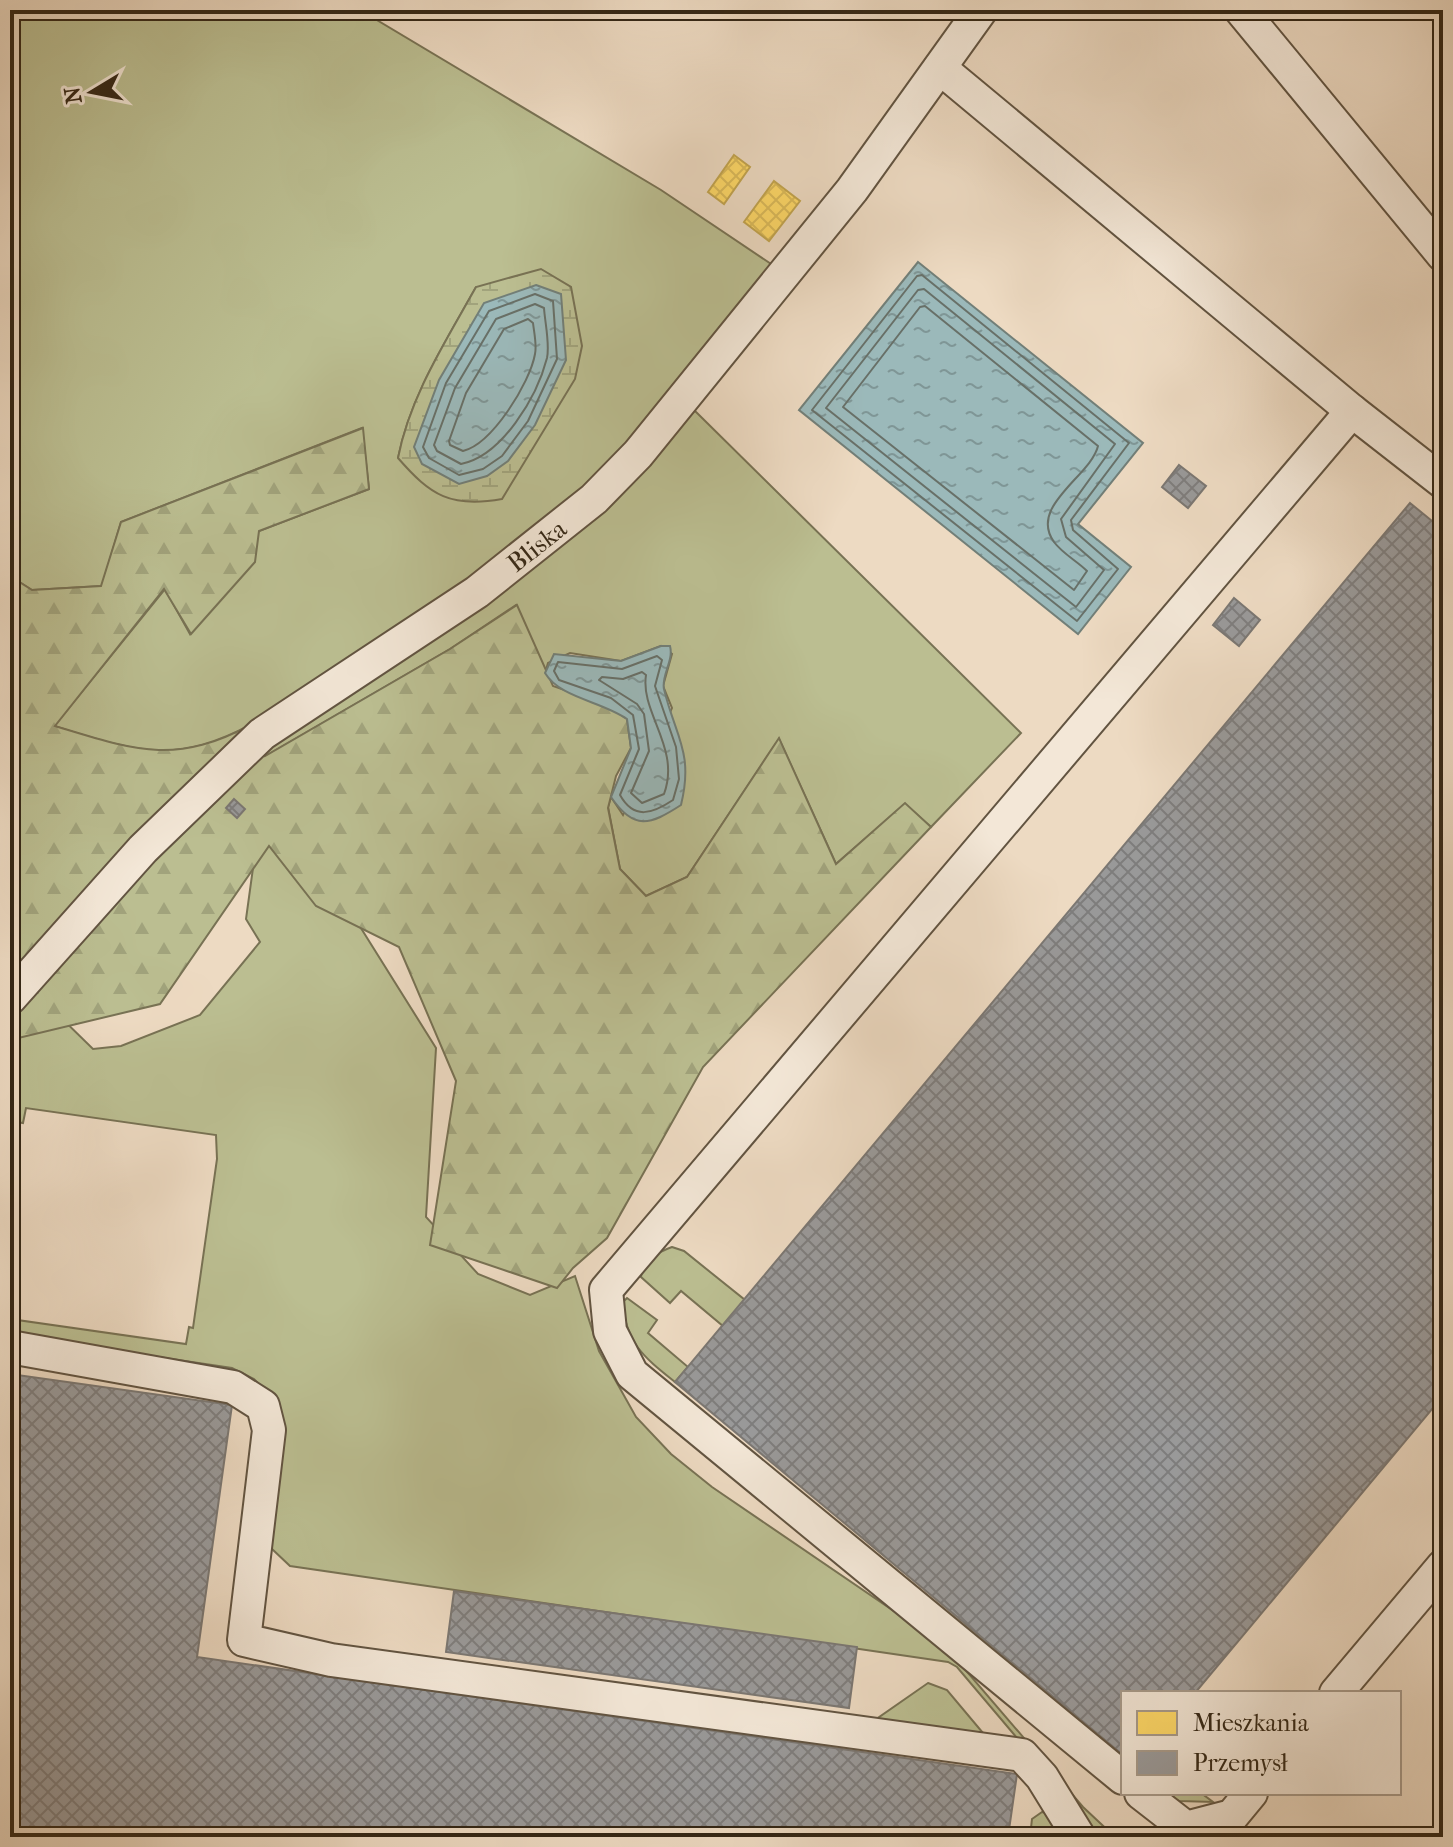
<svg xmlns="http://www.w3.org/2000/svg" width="1453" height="1847" viewBox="0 0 1453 1847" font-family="'IM FELL French Canon',serif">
<defs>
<pattern id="forest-firs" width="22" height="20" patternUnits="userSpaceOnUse" patternTransform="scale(2)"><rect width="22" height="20" fill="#bbbe91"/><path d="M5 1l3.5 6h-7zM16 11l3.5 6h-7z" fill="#a1a37c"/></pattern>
<pattern id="wetland-marsh" width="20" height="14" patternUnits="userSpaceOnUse" patternTransform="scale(2)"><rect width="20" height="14" fill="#bbbe91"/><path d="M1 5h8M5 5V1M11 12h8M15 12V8" fill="none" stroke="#a1a37c"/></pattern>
<pattern id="water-ripples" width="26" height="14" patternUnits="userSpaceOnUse" patternTransform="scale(2)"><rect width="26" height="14" fill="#9bb9ba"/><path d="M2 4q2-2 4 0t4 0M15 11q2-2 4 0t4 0" fill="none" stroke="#7f9696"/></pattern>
<pattern id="homes-cross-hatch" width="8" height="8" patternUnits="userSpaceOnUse" patternTransform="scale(2)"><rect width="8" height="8" fill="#ffd966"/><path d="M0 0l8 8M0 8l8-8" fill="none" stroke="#dbba58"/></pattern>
<pattern id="industry-cross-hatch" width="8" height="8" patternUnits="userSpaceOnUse" patternTransform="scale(2)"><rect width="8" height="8" fill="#999"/><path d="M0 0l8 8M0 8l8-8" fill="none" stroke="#7e7d7c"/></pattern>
</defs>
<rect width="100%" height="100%" fill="#eddac2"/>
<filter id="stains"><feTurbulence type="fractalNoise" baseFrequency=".0025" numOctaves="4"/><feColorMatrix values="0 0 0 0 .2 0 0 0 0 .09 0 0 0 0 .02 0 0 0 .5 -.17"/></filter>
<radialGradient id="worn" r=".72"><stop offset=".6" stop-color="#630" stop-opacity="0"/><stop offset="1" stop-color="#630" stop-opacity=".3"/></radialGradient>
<g fill="#bbbe91" stroke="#787254" stroke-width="2" fill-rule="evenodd">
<path d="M 10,10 L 360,10 L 661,190 L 777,268 L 579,500 L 500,562 L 252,724 C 175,767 133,750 54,726 L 165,589 L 190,634 L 259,531 L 369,489 L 362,428 L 121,522 L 102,586 L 32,590 L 10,576 L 10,238 L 17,234 L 10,221 ZM 476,287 L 398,458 C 410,396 446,341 476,287 Z"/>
<path d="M 692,408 L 1021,733 L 931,827 L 905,804 L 836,864 L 779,739 L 687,877 L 646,896 L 620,869 L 608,807 L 611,797 L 623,815 L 672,708 L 663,686 L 672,654 L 661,646 L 621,661 L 570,653 L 548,663 L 545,673 L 516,605 L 450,649 L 264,757 L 260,749 Z"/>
<path d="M 297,826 L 436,1048 L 426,1217 L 478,1274 L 530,1295 L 575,1276 L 599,1351 L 636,1417 L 671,1454 L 712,1487 L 945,1646 L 1083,1807 L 1115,1837 L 1094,1837 L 1078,1810 L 957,1667 L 948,1662 L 290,1566 L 271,1548 L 270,1395 L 254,1379 L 232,1368 L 10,1335 L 10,1319 L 186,1344 L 189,1327 L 193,1328 L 217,1159 L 216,1135 L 26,1108 L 23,1123 L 10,1121 L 10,1041 L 46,1003 L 93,1049 L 121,1046 L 200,1015 L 260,942 L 246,919 L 253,868 L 238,848 Z"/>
<path d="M 672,1247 L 684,1251 L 745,1300 L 723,1326 L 681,1291 L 670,1303 L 641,1277 C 642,1261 658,1252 672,1247 Z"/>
<path d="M 627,1298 L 657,1320 L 648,1333 L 688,1367 L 675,1382 C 645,1358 625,1343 623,1302 Z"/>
<path d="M 928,1683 L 947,1690 L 983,1733 L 981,1738 L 875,1720 Z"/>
<path d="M 1165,1793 L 1201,1793 L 1213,1802 L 1179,1801 Z"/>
<path d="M 1042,1812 L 1050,1813 L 1064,1837 L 1030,1837 L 1032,1819 Z"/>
</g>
<path fill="url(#forest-firs)" stroke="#787254" stroke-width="2" d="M 363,428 L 369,489 L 259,531 L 255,562 L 191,634 L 164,589 L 55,726 C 134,750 175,766 252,724 L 265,756 L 450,649 L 517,605 L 553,686 L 607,705 L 627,719 L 631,748 L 616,776 L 608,808 L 620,869 L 646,896 L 687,877 L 779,738 L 836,864 L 905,803 L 931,827 L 703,1067 L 607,1238 L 573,1268 L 557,1288 L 430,1245 L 456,1081 L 399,947 L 316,906 L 269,846 L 160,1004 L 10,1040 L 10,576 L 32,590 L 101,586 L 121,522 Z"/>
<path fill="url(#wetland-marsh)" stroke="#787254" stroke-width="2" d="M 541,269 L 571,287 L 582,346 L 575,379 L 502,499 C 451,508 431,496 398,458 C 410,396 446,341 476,287 Z"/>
<g fill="url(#water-ripples)" stroke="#727f78" stroke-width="2">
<path d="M 918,262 L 1143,443 L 1078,524 L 1131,567 L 1078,634 L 799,410 Z"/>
<path d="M 536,285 L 561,294 L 566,360 L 535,425 L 508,461 L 487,476 L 459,484 L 422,464 L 414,447 L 439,380 L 484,303 Z"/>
<path d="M 661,646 L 670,646 C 674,661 661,675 664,689 C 675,736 694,752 681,805 C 650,825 634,831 611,797 L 631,748 L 627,719 C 601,701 560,698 545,673 L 554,654 L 621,661 Z"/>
</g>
<g fill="url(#homes-cross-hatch)" stroke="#c2a44e" stroke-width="2">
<path d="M 734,155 L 750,167 L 724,204 L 708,192 Z"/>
<path d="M 774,181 L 800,201 L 769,241 L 744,222 Z"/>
</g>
<g fill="url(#industry-cross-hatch)" stroke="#7b7772" stroke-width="2">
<path d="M 1179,465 L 1206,486 L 1188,508 L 1162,487 Z"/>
<path d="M 1410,503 L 1443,530 L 1443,1396 L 1195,1693 L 1123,1693 L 1123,1755 L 675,1382 Z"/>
<path d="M 1234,598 L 1260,620 L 1239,646 L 1213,625 Z"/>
<path d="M 234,799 L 245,809 L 237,818 L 226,808 Z"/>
<path d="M 10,1374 L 232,1405 L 197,1657 L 1017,1774 L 1008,1837 L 10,1837 Z"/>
<path d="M 454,1591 L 857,1647 L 849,1708 L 446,1652 Z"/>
</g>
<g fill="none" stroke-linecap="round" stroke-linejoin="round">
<g stroke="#687068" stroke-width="2">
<path d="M 922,275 L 1129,443 L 1071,520 L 1073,530 L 1118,569 L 1077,621 L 812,410 L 917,276 Z"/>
<path d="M 924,289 L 1115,444 L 1061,519 L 1066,537 L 1104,570 L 1076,607 L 826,408 L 918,290 Z"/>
<path d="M 535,294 L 553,301 L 557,359 L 528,421 L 502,456 L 483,469 L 459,475 L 429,458 L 423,447 L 446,383 L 489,311 Z"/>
<path d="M 535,304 L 544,308 C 545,323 550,344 547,358 C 537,397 502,456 461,464 L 437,451 L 434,445 L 455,388 L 496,319 Z"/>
<path d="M 925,306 L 1098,446 C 1091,476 1028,506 1054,542 C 1063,554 1077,561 1087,571 L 1074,590 L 843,407 L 920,307 Z"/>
<path d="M 528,319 L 533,323 C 534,332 537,345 535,354 C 530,383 492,444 463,451 L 450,445 L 449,441 L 466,393 L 504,329 Z"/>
<path d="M 657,656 L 662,660 L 655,686 L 676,747 L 679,779 L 673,800 C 652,814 634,820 620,795 L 639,749 L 633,715 L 611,698 L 559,680 L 554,671 L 558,662 L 622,669 Z"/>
<path d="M 642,672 L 646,675 C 640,713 681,748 664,794 L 642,803 L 631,793 L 649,751 L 644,714 L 637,704 L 599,680 L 602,677 L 623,679 Z"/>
</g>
<defs>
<g id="minor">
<path d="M 1241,10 L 1443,255"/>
<path d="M 940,68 L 1352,411 L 1443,482"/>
<path d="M 10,998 L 143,849 L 262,734 L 477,592 L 594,499 L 638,454 L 852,190 L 981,10"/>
<path d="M 10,1347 L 233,1387 L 263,1406 L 269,1430 L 244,1640 L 331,1660 L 1022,1755 L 1042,1777 L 1079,1837"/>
<path d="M 1336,1693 L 1443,1566"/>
<path d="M 1123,1778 L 632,1374 L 610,1331 L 606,1290 L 1352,411"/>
<path d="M 1141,1793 L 1186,1828 L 1232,1816 L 1251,1793"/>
</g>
</defs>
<use href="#minor" stroke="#625441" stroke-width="36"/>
<use href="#minor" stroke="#f3e7d7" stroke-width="32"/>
</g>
<g text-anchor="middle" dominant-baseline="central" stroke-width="8" stroke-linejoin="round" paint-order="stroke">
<g font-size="26" fill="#342716" stroke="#f3e7d7">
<text transform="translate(537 546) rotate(-38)">Bliska</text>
</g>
</g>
<rect width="1453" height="1847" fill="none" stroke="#eddac2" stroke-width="40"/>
<rect x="12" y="12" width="1429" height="1823" fill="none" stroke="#342716" stroke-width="4"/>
<rect x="20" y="20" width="1413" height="1807" fill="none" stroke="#342716" stroke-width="2"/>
<rect x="1121" y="1691" width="280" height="104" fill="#f3e7d7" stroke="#a79a8a" stroke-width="2"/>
<rect x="1137" y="1711" width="40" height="24" fill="#ffd966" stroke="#a79a8a" stroke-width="2"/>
<text x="1193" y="1731" font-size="24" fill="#342716">Mieszkania</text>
<rect x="1137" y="1751" width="40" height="24" fill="#999999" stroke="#a79a8a" stroke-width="2"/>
<text x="1193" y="1771" font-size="24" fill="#342716">Przemysł</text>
<g transform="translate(92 92) rotate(260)" stroke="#f3e7d7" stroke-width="6" paint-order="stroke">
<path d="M0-6L14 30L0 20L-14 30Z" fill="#342716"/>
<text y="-12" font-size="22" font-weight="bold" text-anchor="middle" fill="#342716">N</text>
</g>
<rect width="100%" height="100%" filter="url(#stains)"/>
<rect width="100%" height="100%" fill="url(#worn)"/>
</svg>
